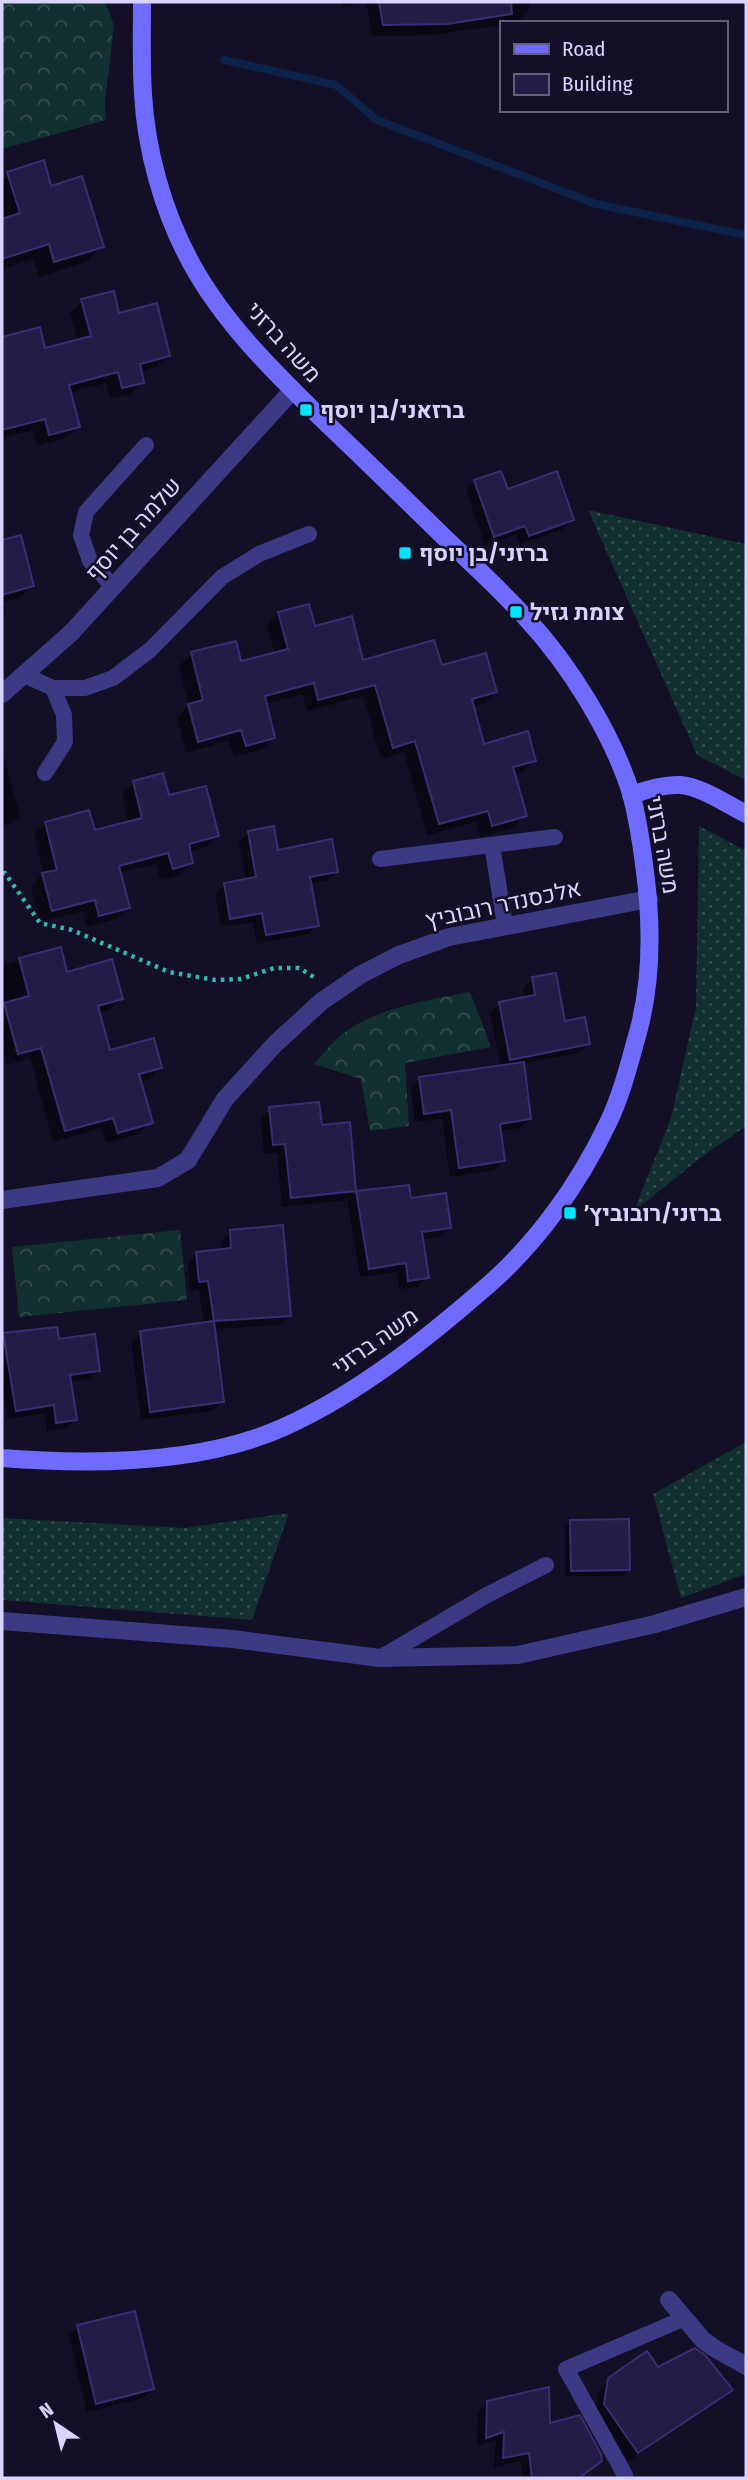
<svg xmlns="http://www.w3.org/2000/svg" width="748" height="2480" viewBox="0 0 748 2480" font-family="'Fira Sans Condensed',Heebo,sans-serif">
<defs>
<pattern id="grass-dots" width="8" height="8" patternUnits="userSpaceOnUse" patternTransform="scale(1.75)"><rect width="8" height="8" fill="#12302f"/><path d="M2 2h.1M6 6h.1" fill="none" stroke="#344d4e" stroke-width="1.8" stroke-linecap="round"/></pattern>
<pattern id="forest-crowns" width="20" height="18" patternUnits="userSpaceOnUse" patternTransform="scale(1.75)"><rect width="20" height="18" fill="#12302f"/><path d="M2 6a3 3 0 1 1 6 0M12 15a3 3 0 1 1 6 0" fill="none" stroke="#344d4e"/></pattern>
</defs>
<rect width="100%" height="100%" fill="#130f26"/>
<g fill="url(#grass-dots)">
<path d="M 588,510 L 746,544 L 746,780 L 697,755 Z"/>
<path d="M 699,826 L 746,851 L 746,1126 L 703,1156 L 634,1211 L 671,1118 L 696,1007 Z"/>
<path d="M 746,1442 L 746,1574 L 681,1598 L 653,1494 Z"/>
<path d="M 289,1513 L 252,1620 L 2,1600 L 2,1518 L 185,1528 Z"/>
</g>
<g fill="url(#forest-crowns)">
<path d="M 2,2 L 105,2 L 114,25 L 105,101 L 106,120 L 2,149 Z"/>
<path d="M 470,992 L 491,1047 L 405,1063 L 409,1126 L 370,1131 L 361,1079 L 314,1064 C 322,1055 331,1044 340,1036 C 373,1008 429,1000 470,992 Z"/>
<path d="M 180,1230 L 187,1300 L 19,1317 L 12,1247 Z"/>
</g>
<g fill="#0007">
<path d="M 342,2 L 529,2 L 529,10 L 517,22 L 501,23 L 501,25 L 434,35 L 372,36 L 366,2 L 342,7 Z"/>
<path d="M 8,173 L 50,188 L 102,246 L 86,262 L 39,277 L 33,259 L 2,269 L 2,180 Z"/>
<path d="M 82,301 L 118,315 L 168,355 L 156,367 L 140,372 L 142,382 L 130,394 L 110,399 L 106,383 L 70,392 L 79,426 L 66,438 L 37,446 L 33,430 L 2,438 L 2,339 L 39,329 L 44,350 L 78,342 L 70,313 Z"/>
<path d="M 475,482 L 507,491 L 572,519 L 563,529 L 520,544 L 516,534 L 485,545 L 466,491 Z"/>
<path d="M 20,538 L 32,586 L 20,598 L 4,602 L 6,613 L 2,617 L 2,542 Z"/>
<path d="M 279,613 L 313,628 L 362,662 L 440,667 L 495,692 L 483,704 L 472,707 L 483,746 L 534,760 L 522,773 L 514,775 L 525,815 L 513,828 L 480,837 L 476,822 L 427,835 L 404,752 L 381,759 L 363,696 L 307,711 L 303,694 L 265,704 L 273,738 L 261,750 L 234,757 L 229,741 L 186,753 L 177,718 L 189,705 L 179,666 L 192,654 L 239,663 L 275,654 L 267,625 Z"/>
<path d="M 4,757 L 20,817 L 13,823 L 2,826 L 2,758 Z"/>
<path d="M 134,783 L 168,797 L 217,836 L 205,848 L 189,852 L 192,863 L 179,875 L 161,880 L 156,864 L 119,873 L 128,907 L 116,919 L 87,927 L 83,911 L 40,922 L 31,887 L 43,874 L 34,835 L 46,823 L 94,833 L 129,824 L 122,795 Z"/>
<path d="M 248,833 L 277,852 L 336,872 L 327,881 L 310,884 L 317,925 L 308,934 L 257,944 L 253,922 L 221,927 L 215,894 L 224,885 L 246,881 L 239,842 Z"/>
<path d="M 59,949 L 66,974 L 121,998 L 109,1010 L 98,1013 L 109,1052 L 160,1067 L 149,1079 L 140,1082 L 151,1122 L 139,1134 L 106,1143 L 102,1128 L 53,1142 L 30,1058 L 7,1065 L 2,1046 L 2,965 Z"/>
<path d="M 533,979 L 563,1023 L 589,1044 L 579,1053 L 522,1064 L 530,1119 L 520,1128 L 500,1131 L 504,1161 L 494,1170 L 450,1177 L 442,1119 L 415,1122 L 411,1088 L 420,1078 L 501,1067 L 490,1013 L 500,1004 L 525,999 L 523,988 Z"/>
<path d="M 270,1109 L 320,1127 L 348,1124 L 355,1193 L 408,1187 L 409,1200 L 449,1228 L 440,1237 L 421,1240 L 427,1277 L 418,1287 L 399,1289 L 397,1272 L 360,1277 L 347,1200 L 282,1207 L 277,1153 L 264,1154 L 261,1118 Z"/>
<path d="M 230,1232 L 289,1316 L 279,1325 L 213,1329 L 222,1401 L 213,1411 L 141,1420 L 131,1342 L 140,1333 L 204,1324 L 199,1290 L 190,1291 L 188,1263 L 197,1253 L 222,1251 L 221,1242 Z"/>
<path d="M 2,1326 L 3,1335 L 56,1329 L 58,1341 L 98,1370 L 89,1380 L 70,1382 L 75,1419 L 66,1429 L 47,1432 L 45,1414 L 7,1419 L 2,1387 Z"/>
<path d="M 571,1522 L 628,1570 L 622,1576 L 565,1576 L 565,1528 Z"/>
<path d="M 78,2327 L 152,2389 L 143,2398 L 87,2412 L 69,2336 Z"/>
<path d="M 657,2369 L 730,2390 L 721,2399 L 628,2461 L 595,2414 L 599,2390 L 609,2380 Z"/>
<path d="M 488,2403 L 548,2426 L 600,2461 L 580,2478 L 522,2478 L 521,2461 L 494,2467 L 496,2440 L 477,2446 L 478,2412 Z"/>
</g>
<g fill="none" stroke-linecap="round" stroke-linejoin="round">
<path stroke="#0c2248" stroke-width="8" d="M 224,60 L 336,85 L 377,120 L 596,204 L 746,235"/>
</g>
<g fill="#241b47" stroke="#3b2d73" stroke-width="2">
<path d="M 379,2 L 511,2 L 512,14 L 447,24 L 383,25 Z"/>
<path d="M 44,160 L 51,186 L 82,176 L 104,247 L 54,262 L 49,244 L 2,259 L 2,219 L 20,213 L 7,172 Z"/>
<path d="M 114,291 L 119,313 L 157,303 L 170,356 L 140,364 L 144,383 L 122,388 L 118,372 L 69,385 L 80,427 L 49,435 L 45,419 L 2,430 L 2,337 L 40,327 L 45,348 L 91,336 L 81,299 Z"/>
<path d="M 501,471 L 508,489 L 557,471 L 574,520 L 529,536 L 525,526 L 494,537 L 474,480 Z"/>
<path d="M 21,535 L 34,586 L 2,595 L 2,540 Z"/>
<path d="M 309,604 L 315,626 L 352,616 L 363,660 L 434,640 L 442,665 L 486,653 L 497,692 L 472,699 L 484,744 L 528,731 L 536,761 L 513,767 L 527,816 L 492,826 L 488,811 L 439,824 L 415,741 L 393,748 L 375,685 L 318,700 L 314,683 L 265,696 L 275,738 L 246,746 L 241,730 L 198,742 L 188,704 L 203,700 L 191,652 L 236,641 L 241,661 L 288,649 L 278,612 Z"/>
<path d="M 163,773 L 169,795 L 206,786 L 219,836 L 189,844 L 193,863 L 173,869 L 168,853 L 119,866 L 130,908 L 99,916 L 95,900 L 52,911 L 42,873 L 57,870 L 45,822 L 89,810 L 95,830 L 142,818 L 133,781 Z"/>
<path d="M 274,826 L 278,850 L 332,839 L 338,872 L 310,877 L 319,926 L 266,935 L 262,913 L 230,919 L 224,883 L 256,877 L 248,831 Z"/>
<path d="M 61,947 L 67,972 L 112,959 L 123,999 L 98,1006 L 110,1050 L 154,1038 L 162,1068 L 139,1074 L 153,1123 L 118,1133 L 113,1118 L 65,1131 L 41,1048 L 18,1054 L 4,1003 L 29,996 L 19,958 Z"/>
<path d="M 556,973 L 565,1021 L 585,1017 L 590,1044 L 510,1060 L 499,1002 L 535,995 L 532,977 Z"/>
<path d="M 524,1062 L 531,1119 L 500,1124 L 505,1161 L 459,1168 L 451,1110 L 424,1114 L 419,1077 Z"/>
<path d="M 319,1102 L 322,1125 L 350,1122 L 356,1191 L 291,1198 L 285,1144 L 273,1145 L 269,1107 Z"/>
<path d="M 409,1185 L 411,1198 L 446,1193 L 451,1228 L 422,1232 L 429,1278 L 408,1281 L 406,1263 L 369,1269 L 356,1191 Z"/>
<path d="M 283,1225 L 291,1316 L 214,1321 L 208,1281 L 199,1282 L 196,1252 L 231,1248 L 230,1230 Z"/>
<path d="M 214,1321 L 224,1402 L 150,1412 L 140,1331 Z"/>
<path d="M 57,1327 L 59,1339 L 95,1334 L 100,1371 L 70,1375 L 77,1420 L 56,1423 L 54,1405 L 16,1411 L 3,1333 Z"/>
<path d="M 629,1519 L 630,1570 L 571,1571 L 570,1520 Z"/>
<path d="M 135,2311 L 154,2389 L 96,2404 L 77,2325 Z"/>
<path d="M 695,2348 L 705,2355 L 733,2390 L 638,2453 L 604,2404 L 608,2378 L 647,2351 L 658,2367 Z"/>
<path d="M 549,2387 L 550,2423 L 580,2415 L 601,2454 L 602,2461 L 579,2478 L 532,2478 L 529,2453 L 503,2458 L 504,2432 L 486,2438 L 487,2401 Z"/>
</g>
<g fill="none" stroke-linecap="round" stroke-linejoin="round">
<path stroke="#2fb8b0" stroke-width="4.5" stroke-dasharray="3.5 5" stroke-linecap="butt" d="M 2,873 L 5,873 L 40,923 L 72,930 L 169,972 L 215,980 L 241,979 L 274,968 L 299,968 L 317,979"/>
<g stroke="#3d3a85" stroke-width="16">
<path d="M 113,587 L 90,561 L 81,535 L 86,512 L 146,445"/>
<path d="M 24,675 L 53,688 L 85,688 L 113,678 L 150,650 L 222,577 L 259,554 L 309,534"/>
<path d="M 45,773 L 65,742 L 64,715 L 53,688"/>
<path d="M 492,845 L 505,925"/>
<path d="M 380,859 L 555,837"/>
<path d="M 380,1658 L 487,1595 L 546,1565"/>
<path d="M 625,2475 L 566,2369 L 685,2318"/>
</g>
<g stroke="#3d3a85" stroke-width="18">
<path d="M 2,694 L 71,633 L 292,391"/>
<path d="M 2,1200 L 158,1178 L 188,1160 L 225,1099 L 275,1044 L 322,1001 L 360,975 L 399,955 L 449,937 L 649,899"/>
<path d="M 2,1621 L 233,1639 L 380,1658 L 518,1655 L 655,1624 L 746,1597"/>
<path d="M 669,2300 L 703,2340 L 714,2348 L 746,2366"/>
</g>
<g stroke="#6f6bff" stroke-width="18">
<path d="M 631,795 C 647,790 664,784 680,785 C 700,786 728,805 746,814"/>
<path d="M 2,1458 C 91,1465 202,1464 284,1427 C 359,1393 425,1340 486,1287 C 537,1243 579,1184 608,1123 C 621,1096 629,1065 637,1036 C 653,980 652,921 644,864 C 641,840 637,816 631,793 C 612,733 569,664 526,618 C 501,590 473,565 446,539 C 404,498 363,458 321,418 C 272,370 222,321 190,261 C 163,211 146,150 143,94 C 141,63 142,32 142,2"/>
</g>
</g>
<g fill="#00e5ff" stroke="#130f26" stroke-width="2.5">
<rect x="299" y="403" width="14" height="14" rx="3.5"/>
<rect x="398" y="546" width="14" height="14" rx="3.5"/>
<rect x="509" y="605" width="14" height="14" rx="3.5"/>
<rect x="563" y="1206" width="14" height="14" rx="3.5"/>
</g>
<g text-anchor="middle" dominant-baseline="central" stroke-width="5" stroke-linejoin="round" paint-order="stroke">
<g font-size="23" fill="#d9d4ff" stroke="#130f26">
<text transform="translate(284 342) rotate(48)">משה ברזני</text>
<text transform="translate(133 529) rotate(-48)">שלמה בן יוסף</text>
<text transform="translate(663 845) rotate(80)">משה ברזני</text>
<text transform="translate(503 904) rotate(-12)">אלכסנדר רובוביץ</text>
<text transform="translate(375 1341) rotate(-35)">משה ברזני</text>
</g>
<g font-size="23" font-weight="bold" fill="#d9d4ff" stroke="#130f26" text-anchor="start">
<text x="320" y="410">ברזאני/בן יוסף</text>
<text x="419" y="553">ברזני/בן יוסף</text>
<text x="530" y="612">צומת גזיל</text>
<text x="584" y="1213">ברזני/רובוביץ׳</text>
</g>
</g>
<rect width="748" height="2480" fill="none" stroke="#d9d4ff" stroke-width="7"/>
<rect x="500" y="21" width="228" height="91" fill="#130f26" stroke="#625e7d" stroke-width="2"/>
<rect x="514" y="44" width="35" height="10" fill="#6f6bff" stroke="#625e7d" stroke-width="2"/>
<text x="562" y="56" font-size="21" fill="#d9d4ff">Road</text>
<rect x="514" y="74" width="35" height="21" fill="#241b47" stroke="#625e7d" stroke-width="2"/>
<text x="562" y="91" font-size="21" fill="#d9d4ff">Building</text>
<g transform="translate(56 2424) rotate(325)" stroke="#130f26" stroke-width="5" paint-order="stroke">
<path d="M0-5L12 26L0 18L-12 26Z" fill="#d9d4ff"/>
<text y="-10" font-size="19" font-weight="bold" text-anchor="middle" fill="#d9d4ff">N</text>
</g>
</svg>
